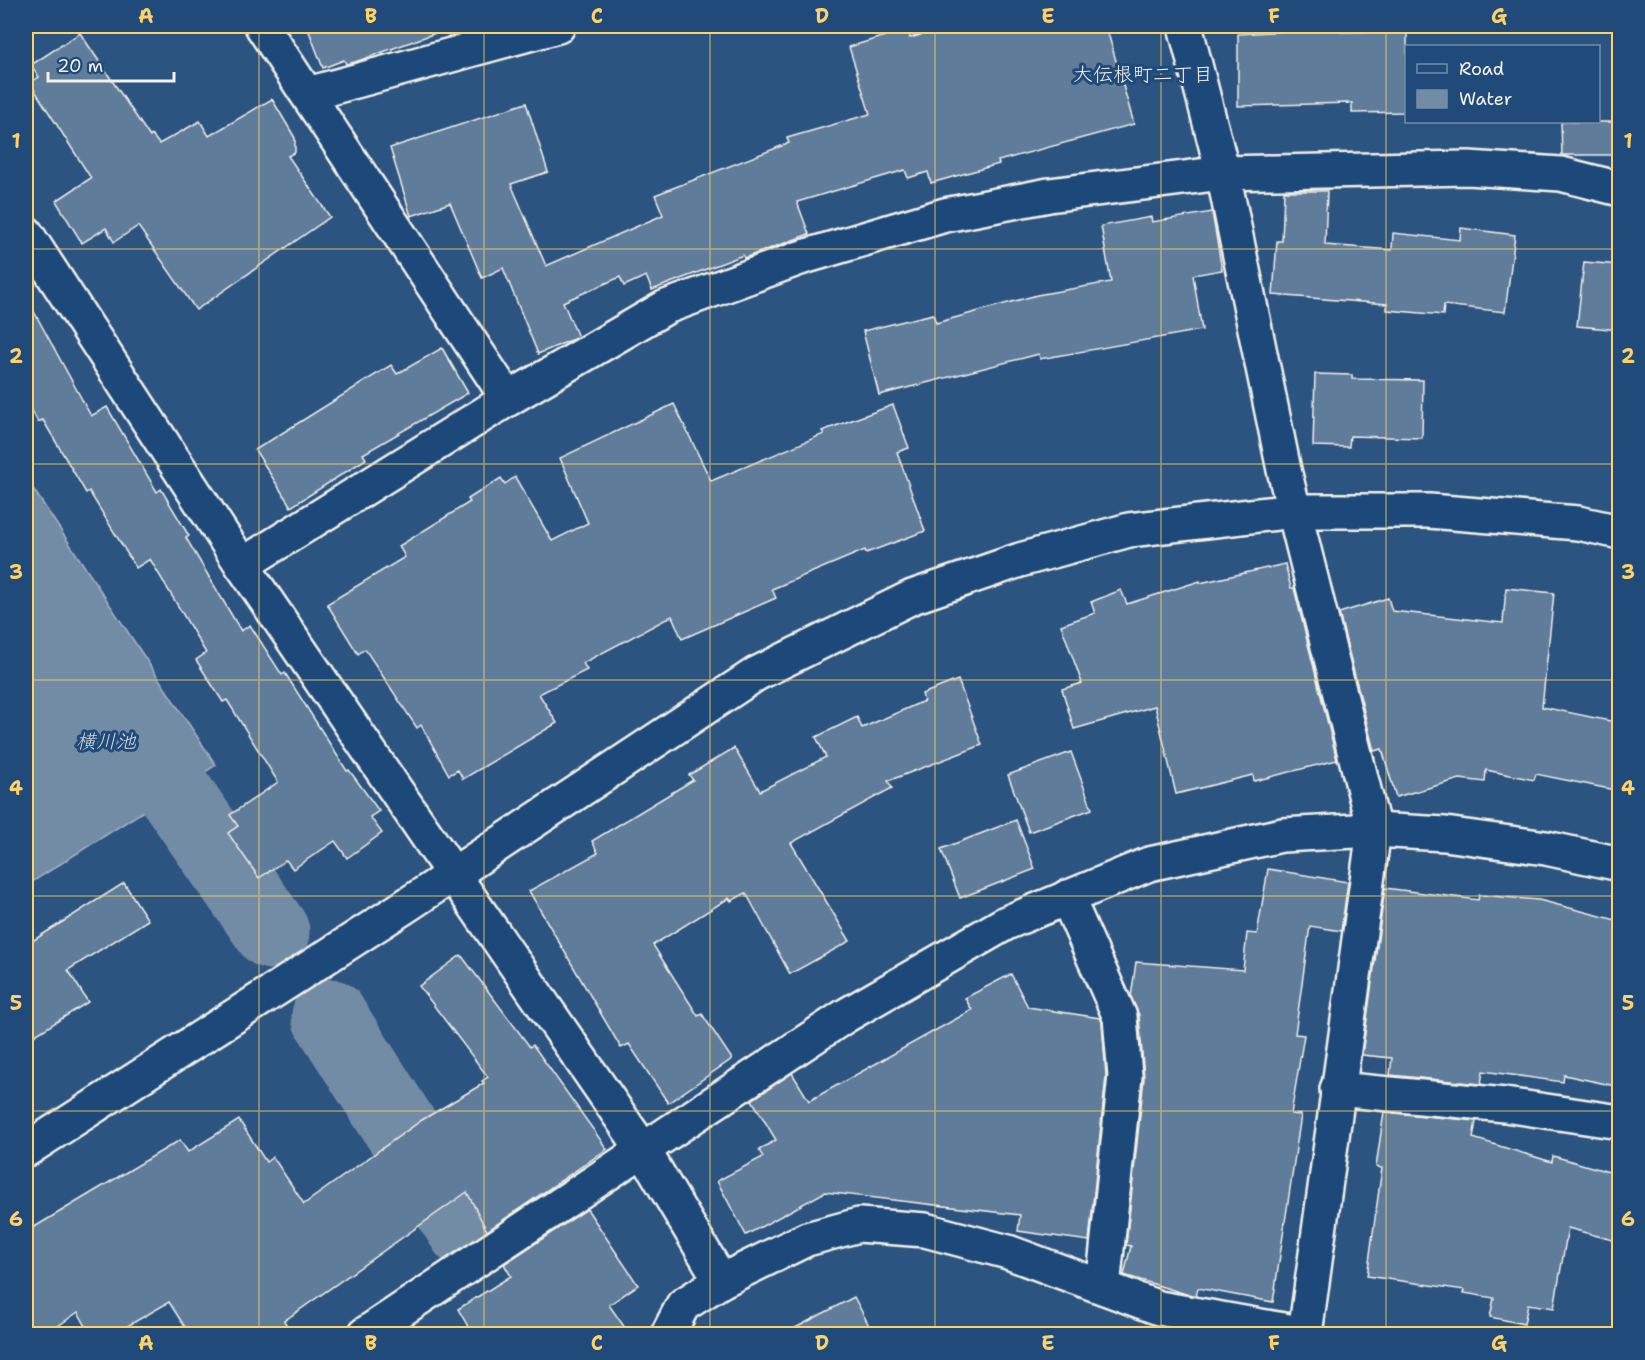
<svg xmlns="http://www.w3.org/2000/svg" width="1645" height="1360" viewBox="0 0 1645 1360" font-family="'Shantell Sans','Klee One',sans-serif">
<rect width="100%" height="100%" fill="#2c5481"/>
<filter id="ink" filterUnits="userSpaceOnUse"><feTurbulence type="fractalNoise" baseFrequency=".0167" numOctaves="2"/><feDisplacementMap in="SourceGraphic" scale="12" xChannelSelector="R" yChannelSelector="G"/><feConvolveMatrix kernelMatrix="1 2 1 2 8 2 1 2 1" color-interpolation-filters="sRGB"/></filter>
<g filter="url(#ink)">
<path fill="#738ca6" stroke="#a7b4c0" stroke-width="1.5" d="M 26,478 L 216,765 L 26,886 Z"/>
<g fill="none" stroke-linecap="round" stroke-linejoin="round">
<g stroke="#738ca6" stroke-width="75">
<path d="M 174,791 L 272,932"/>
<path d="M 329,1016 L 466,1231"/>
</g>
</g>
<g fill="#5e7b9a" stroke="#f4f1e8" stroke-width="1.5">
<path d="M 307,26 L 443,26 L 444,30 L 355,62 L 346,64 L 344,60 L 323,68 Z"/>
<path d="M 951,26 L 1106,26 L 1134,124 L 998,161 L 999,164 L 931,183 L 928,172 L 908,178 L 905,170 L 797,202 L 809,234 L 744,258 L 743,255 L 652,290 L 646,276 L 624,286 L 620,277 L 563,302 L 578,337 L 538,354 L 503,268 L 482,278 L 450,203 L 411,216 L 390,148 L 526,103 L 548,172 L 511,184 L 546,266 L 663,215 L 655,195 L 789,143 L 787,138 L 870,114 L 849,47 L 908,29 L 910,38 Z"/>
<path d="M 1341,28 L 1341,32 L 1407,31 L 1407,112 L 1352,113 L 1352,103 L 1238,106 L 1238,34 Z"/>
<path d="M 80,33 L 150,137 L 152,135 L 159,144 L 200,121 L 209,136 L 272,99 L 295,138 L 295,152 L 288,156 L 330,217 L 196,310 L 138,226 L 114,242 L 106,228 L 82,243 L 56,201 L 91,178 L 30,83 L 39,77 L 31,65 Z"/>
<path d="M 1561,122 L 1620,122 L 1620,155 L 1562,155 Z"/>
<path d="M 1284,191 L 1327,191 L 1325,245 L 1392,250 L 1393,233 L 1460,240 L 1461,228 L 1515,235 L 1505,312 L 1444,305 L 1443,315 L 1387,310 L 1387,304 L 1273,295 L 1277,241 L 1282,241 Z"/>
<path d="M 1212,212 L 1222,270 L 1193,275 L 1202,330 L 1040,359 L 1039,354 L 879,395 L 863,331 L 933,314 L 936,323 L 1037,295 L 1111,282 L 1101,226 L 1151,217 L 1152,222 Z"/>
<path d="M 1584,262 L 1620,265 L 1620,330 L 1577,326 Z"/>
<path d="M 26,297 L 91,416 L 107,407 L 157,492 L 161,489 L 189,536 L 186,538 L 241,631 L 250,625 L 282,675 L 285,673 L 347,771 L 349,770 L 379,811 L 370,817 L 382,833 L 347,858 L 335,841 L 293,869 L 286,860 L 259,878 L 228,833 L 238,826 L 230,815 L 278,782 L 227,700 L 223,702 L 196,660 L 206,653 L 150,559 L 136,568 L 89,491 L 86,493 L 43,420 L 38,422 L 26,399 Z"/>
<path d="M 442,348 L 468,393 L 363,454 L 366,459 L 291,507 L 255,450 L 391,365 L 397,374 Z"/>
<path d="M 1315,374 L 1352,375 L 1352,379 L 1423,380 L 1422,438 L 1350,436 L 1349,447 L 1313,446 Z"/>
<path d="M 674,404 L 711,481 L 824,434 L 822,431 L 893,405 L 909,448 L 897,452 L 925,531 L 866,553 L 865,550 L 772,589 L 776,598 L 682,639 L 672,616 L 583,663 L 587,670 L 539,694 L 557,723 L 463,779 L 458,770 L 449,775 L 421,725 L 417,728 L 365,649 L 358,654 L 327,604 L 405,557 L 399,546 L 470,502 L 468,499 L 501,478 L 505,484 L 515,477 L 552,541 L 588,523 L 560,458 Z"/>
<path d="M 1285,564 L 1291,588 L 1294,588 L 1337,760 L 1254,781 L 1253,775 L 1176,794 L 1155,706 L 1074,729 L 1062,689 L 1082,683 L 1061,625 L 1095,613 L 1091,602 L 1121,590 L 1127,604 L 1200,581 L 1200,583 Z"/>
<path d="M 1506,588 L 1554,593 L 1542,707 L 1620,723 L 1620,791 L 1536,774 L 1534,780 L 1486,770 L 1485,782 L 1460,779 L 1396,797 L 1382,749 L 1374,751 L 1339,613 L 1388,598 L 1392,611 L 1503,623 Z"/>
<path d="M 958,680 L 982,745 L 888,781 L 892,788 L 791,843 L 850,941 L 790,974 L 746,893 L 731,901 L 729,898 L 653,945 L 698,1016 L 702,1014 L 732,1059 L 668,1103 L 629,1044 L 621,1048 L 529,891 L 598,853 L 592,841 L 693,780 L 689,775 L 734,748 L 760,791 L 826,757 L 816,737 L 857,717 L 862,728 L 924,701 L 922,694 Z"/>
<path d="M 1071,752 L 1092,809 L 1029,832 L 1008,775 Z"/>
<path d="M 1016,820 L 1035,869 L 960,898 L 941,849 Z"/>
<path d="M 1268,869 L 1348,882 L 1341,931 L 1310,926 L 1295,1034 L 1304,1035 L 1291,1114 L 1301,1115 L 1273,1302 L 1198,1288 L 1196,1296 L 1186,1294 L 1124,1275 L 1131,1246 L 1126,1245 L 1144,1078 L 1139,1015 L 1131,997 L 1136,962 L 1243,970 L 1247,933 L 1257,934 Z"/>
<path d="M 124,883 L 148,920 L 68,970 L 88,1002 L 26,1041 L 26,945 Z"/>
<path d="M 1385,888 L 1478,900 L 1479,895 L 1539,900 L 1620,921 L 1620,1087 L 1564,1075 L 1563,1082 L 1483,1071 L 1481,1084 L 1390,1075 L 1392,1058 L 1362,1055 Z"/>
<path d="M 461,955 L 530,1047 L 533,1045 L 607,1149 L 487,1231 L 467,1192 L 284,1321 L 293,1335 L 190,1335 L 169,1302 L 112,1335 L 91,1335 L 78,1312 L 45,1335 L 26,1335 L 26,1232 L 180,1140 L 188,1152 L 239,1120 L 266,1162 L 273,1157 L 304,1204 L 422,1120 L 484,1083 L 482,1081 L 488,1077 L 419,986 Z"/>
<path d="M 1011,974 L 1028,1007 L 1100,1018 L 1102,1022 L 1106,1076 L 1089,1241 L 1018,1231 L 1020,1215 L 825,1192 L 746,1235 L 717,1181 L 763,1157 L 759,1150 L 776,1140 L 752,1100 L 792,1073 L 809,1101 L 972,1010 L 965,998 Z"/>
<path d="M 1384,1112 L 1476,1121 L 1473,1138 L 1552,1162 L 1553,1156 L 1620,1175 L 1620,1242 L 1568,1228 L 1554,1308 L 1528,1304 L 1524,1324 L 1490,1317 L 1494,1298 L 1464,1293 L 1465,1290 L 1367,1276 L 1382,1168 L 1376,1167 Z"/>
<path d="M 587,1209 L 638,1285 L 609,1305 L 630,1335 L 473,1335 L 458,1309 L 511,1276 L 504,1264 Z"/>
<path d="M 854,1297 L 874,1335 L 782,1335 Z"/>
</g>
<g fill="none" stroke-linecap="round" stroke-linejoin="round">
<defs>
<g id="minor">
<path d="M 262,26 L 508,399"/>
<path d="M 1185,26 L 1223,173 L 1284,470 L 1374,830 L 1305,1334"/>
<path d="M 308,94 L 558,26"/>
<path d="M 242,565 L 508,399 L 666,307 L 800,258 L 945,215 L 1049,195 L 1223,173 L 1468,168 L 1561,174 L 1620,189"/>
<path d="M 453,874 L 644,1151 L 721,1281"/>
<path d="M 1067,897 L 1120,1017 L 1125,1076 L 1103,1287"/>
<path d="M 1337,1089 L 1505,1105 L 1620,1122"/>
<path d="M 365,1334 L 845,1016 L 1006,923 L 1149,864 L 1282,835 L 1374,830 L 1445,834 L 1546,848 L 1620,864"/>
<path d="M 668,1334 L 683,1305 L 721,1281 L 807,1239 L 859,1225 L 925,1230 L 1008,1252 L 1159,1308 L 1306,1334"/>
</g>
<g id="tertiary">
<path d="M 26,233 L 242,565 L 453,874"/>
<path d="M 26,1150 L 404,907 L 756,674 L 912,597 L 1020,560 L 1129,530 L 1294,511 L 1429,511 L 1578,523 L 1620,532"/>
</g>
</defs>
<use href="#minor" stroke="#f4f1e8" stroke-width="38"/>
<use href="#tertiary" stroke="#f4f1e8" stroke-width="38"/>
<use href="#minor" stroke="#1f4a7a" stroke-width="33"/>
<use href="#tertiary" stroke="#1f4a7a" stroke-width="33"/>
</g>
</g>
<path fill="none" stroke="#ffd166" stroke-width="1.5" stroke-opacity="0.55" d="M 259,26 L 259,1334M 484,26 L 484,1334M 710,26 L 710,1334M 935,26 L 935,1334M 1161,26 L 1161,1334M 1386,26 L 1386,1334M 26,249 L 1620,249M 26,464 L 1620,464M 26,680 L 1620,680M 26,896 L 1620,896M 26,1111 L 1620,1111"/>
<g text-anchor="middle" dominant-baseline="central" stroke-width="6" stroke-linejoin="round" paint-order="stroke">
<g font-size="20" fill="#f4f1e8" stroke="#1f4a7a">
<text x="1143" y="74">大伝根町二丁目</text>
</g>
<g font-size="20" font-style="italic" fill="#dadddb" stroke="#1f4a7a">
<text x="106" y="741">横川池</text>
</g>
</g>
<rect width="1645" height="1360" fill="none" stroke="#1f4a7a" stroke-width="66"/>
<rect x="1405" y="45" width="195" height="78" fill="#1f4a7a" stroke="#748da6" stroke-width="1.5"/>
<rect x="1417" y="64" width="30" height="9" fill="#1f4a7a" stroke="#748da6" stroke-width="1.5"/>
<text x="1459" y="75" font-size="18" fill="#f4f1e8">Road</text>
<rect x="1417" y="90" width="30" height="18" fill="#738ca6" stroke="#748da6" stroke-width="1.5"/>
<text x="1459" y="105" font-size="18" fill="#f4f1e8">Water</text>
<path d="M48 72v9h126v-9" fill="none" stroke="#f4f1e8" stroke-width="3"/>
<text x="57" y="72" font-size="18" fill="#f4f1e8" stroke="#1f4a7a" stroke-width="4.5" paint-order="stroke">20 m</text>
<rect x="33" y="33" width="1579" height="1294" fill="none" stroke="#ffd166" stroke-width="2"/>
<g font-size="20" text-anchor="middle" font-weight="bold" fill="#ffd166">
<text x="146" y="23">A</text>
<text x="371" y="23">B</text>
<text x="597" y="23">C</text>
<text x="822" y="23">D</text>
<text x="1048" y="23">E</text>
<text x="1274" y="23">F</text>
<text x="1499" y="23">G</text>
<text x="16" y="148">1</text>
<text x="1628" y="148">1</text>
<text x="16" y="363">2</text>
<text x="1628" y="363">2</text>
<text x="16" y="579">3</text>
<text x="1628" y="579">3</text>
<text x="16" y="795">4</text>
<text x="1628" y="795">4</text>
<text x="16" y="1010">5</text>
<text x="1628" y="1010">5</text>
<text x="16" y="1226">6</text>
<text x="1628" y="1226">6</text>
<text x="146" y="1350">A</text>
<text x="371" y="1350">B</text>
<text x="597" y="1350">C</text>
<text x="822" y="1350">D</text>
<text x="1048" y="1350">E</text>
<text x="1274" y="1350">F</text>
<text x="1499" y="1350">G</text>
</g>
</svg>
